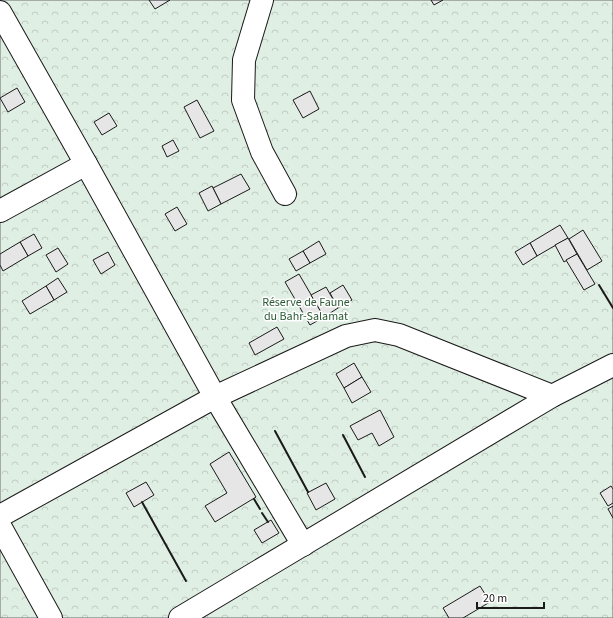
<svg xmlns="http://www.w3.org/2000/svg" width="613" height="618" viewBox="0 0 613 618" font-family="'Source Sans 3',sans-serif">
<defs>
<pattern id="park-crowns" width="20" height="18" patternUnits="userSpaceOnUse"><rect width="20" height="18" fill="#e0efe3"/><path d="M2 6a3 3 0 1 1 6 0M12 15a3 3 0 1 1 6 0" fill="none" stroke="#c0ccc2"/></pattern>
</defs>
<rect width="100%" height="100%" fill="#fff"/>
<rect fill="url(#park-crowns)" stroke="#6a6a6a" x="0" y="0" width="613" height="618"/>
<g fill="#e6e6e6" stroke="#1a1a1a">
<path d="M 149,0 L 170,0 L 155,9 Z"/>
<path d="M 431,0 L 443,0 L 434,5 Z"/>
<path d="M 17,88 L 25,102 L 8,112 L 0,98 Z"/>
<path d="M 310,91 L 319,109 L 303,118 L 293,100 Z"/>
<path d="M 197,100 L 214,131 L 200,138 L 184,107 Z"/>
<path d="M 109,113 L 117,126 L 102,135 L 94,122 Z"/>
<path d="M 173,140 L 179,151 L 167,157 L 162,146 Z"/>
<path d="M 241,174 L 250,189 L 221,204 L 213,188 Z"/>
<path d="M 212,186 L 221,204 L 208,211 L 199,193 Z"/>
<path d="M 177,207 L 187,224 L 175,231 L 165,214 Z"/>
<path d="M 560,225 L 568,238 L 537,256 L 530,243 Z"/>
<path d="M 583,230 L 602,261 L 587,270 L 569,239 Z"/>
<path d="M 34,234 L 42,248 L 28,256 L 20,242 Z"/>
<path d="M 568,238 L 577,254 L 564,262 L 555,245 Z"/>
<path d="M 319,241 L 326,254 L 310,263 L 303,251 Z"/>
<path d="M 20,242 L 28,256 L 3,271 L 0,265 L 0,254 Z"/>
<path d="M 530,243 L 537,256 L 523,265 L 515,252 Z"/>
<path d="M 58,248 L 68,264 L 56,272 L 46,255 Z"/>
<path d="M 303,251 L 310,263 L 296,271 L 289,259 Z"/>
<path d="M 108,252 L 115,265 L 101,274 L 93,260 Z"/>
<path d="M 577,254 L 595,284 L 584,290 L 566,260 Z"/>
<path d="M 299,274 L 324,317 L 310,325 L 285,282 Z"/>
<path d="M 58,278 L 67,292 L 54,300 L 46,286 Z"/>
<path d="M 343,285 L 352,300 L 338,308 L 330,293 Z"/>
<path d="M 46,286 L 54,300 L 30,314 L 22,301 Z"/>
<path d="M 326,287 L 338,308 L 324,317 L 311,295 Z"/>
<path d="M 277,327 L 284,339 L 255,355 L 249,343 Z"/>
<path d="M 354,363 L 362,377 L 344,388 L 336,374 Z"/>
<path d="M 362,377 L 371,392 L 352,403 L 344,388 Z"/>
<path d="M 380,410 L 394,437 L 379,446 L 372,433 L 358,440 L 350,426 Z"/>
<path d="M 229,452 L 256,497 L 215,522 L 205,506 L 227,493 L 210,464 Z"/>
<path d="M 146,482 L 154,495 L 134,507 L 126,493 Z"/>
<path d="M 326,483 L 335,499 L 316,510 L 307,493 Z"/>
<path d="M 611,486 L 613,489 L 613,503 L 608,506 L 600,493 Z"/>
<path d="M 613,506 L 613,518 L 608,509 Z"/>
<path d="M 271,520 L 279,533 L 262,543 L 254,530 Z"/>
<path d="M 480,586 L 490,602 L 463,618 L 449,618 L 443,608 Z"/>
</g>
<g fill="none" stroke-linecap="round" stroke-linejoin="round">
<defs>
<g id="minor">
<path d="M 262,0 L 244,60 L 243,100 L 262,152 L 285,194"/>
<path d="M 0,12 L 86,164 L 215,397 L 303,545"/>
<path d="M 0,211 L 86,164"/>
<path d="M 0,516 L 215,397 L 346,336 L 375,330 L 399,335 L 552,396"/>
<path d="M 0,526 L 51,618"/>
<path d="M 180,618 L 552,396 L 613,365"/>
</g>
</defs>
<use href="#minor" stroke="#1a1a1a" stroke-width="24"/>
<use href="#minor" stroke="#fff" stroke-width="22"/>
<g stroke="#1a1a1a" stroke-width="2">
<path d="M 599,285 L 613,308"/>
<path d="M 275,431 L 308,492"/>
<path d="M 343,435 L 365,477"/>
<path d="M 254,499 L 260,509"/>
<path d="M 142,502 L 186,581"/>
<path d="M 262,513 L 268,522"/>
</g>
</g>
<g text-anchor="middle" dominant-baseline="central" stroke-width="3" stroke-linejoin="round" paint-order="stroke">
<g font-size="12" fill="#2b5a34" stroke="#fff">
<text x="306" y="302">Réserve de Faune<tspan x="306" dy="14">du Bahr-Salamat</tspan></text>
</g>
</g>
<path d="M477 602v6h67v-6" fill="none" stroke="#1a1a1a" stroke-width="2"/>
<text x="483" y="602" font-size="12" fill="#1a1a1a" stroke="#ffffff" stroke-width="3" paint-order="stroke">20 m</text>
</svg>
